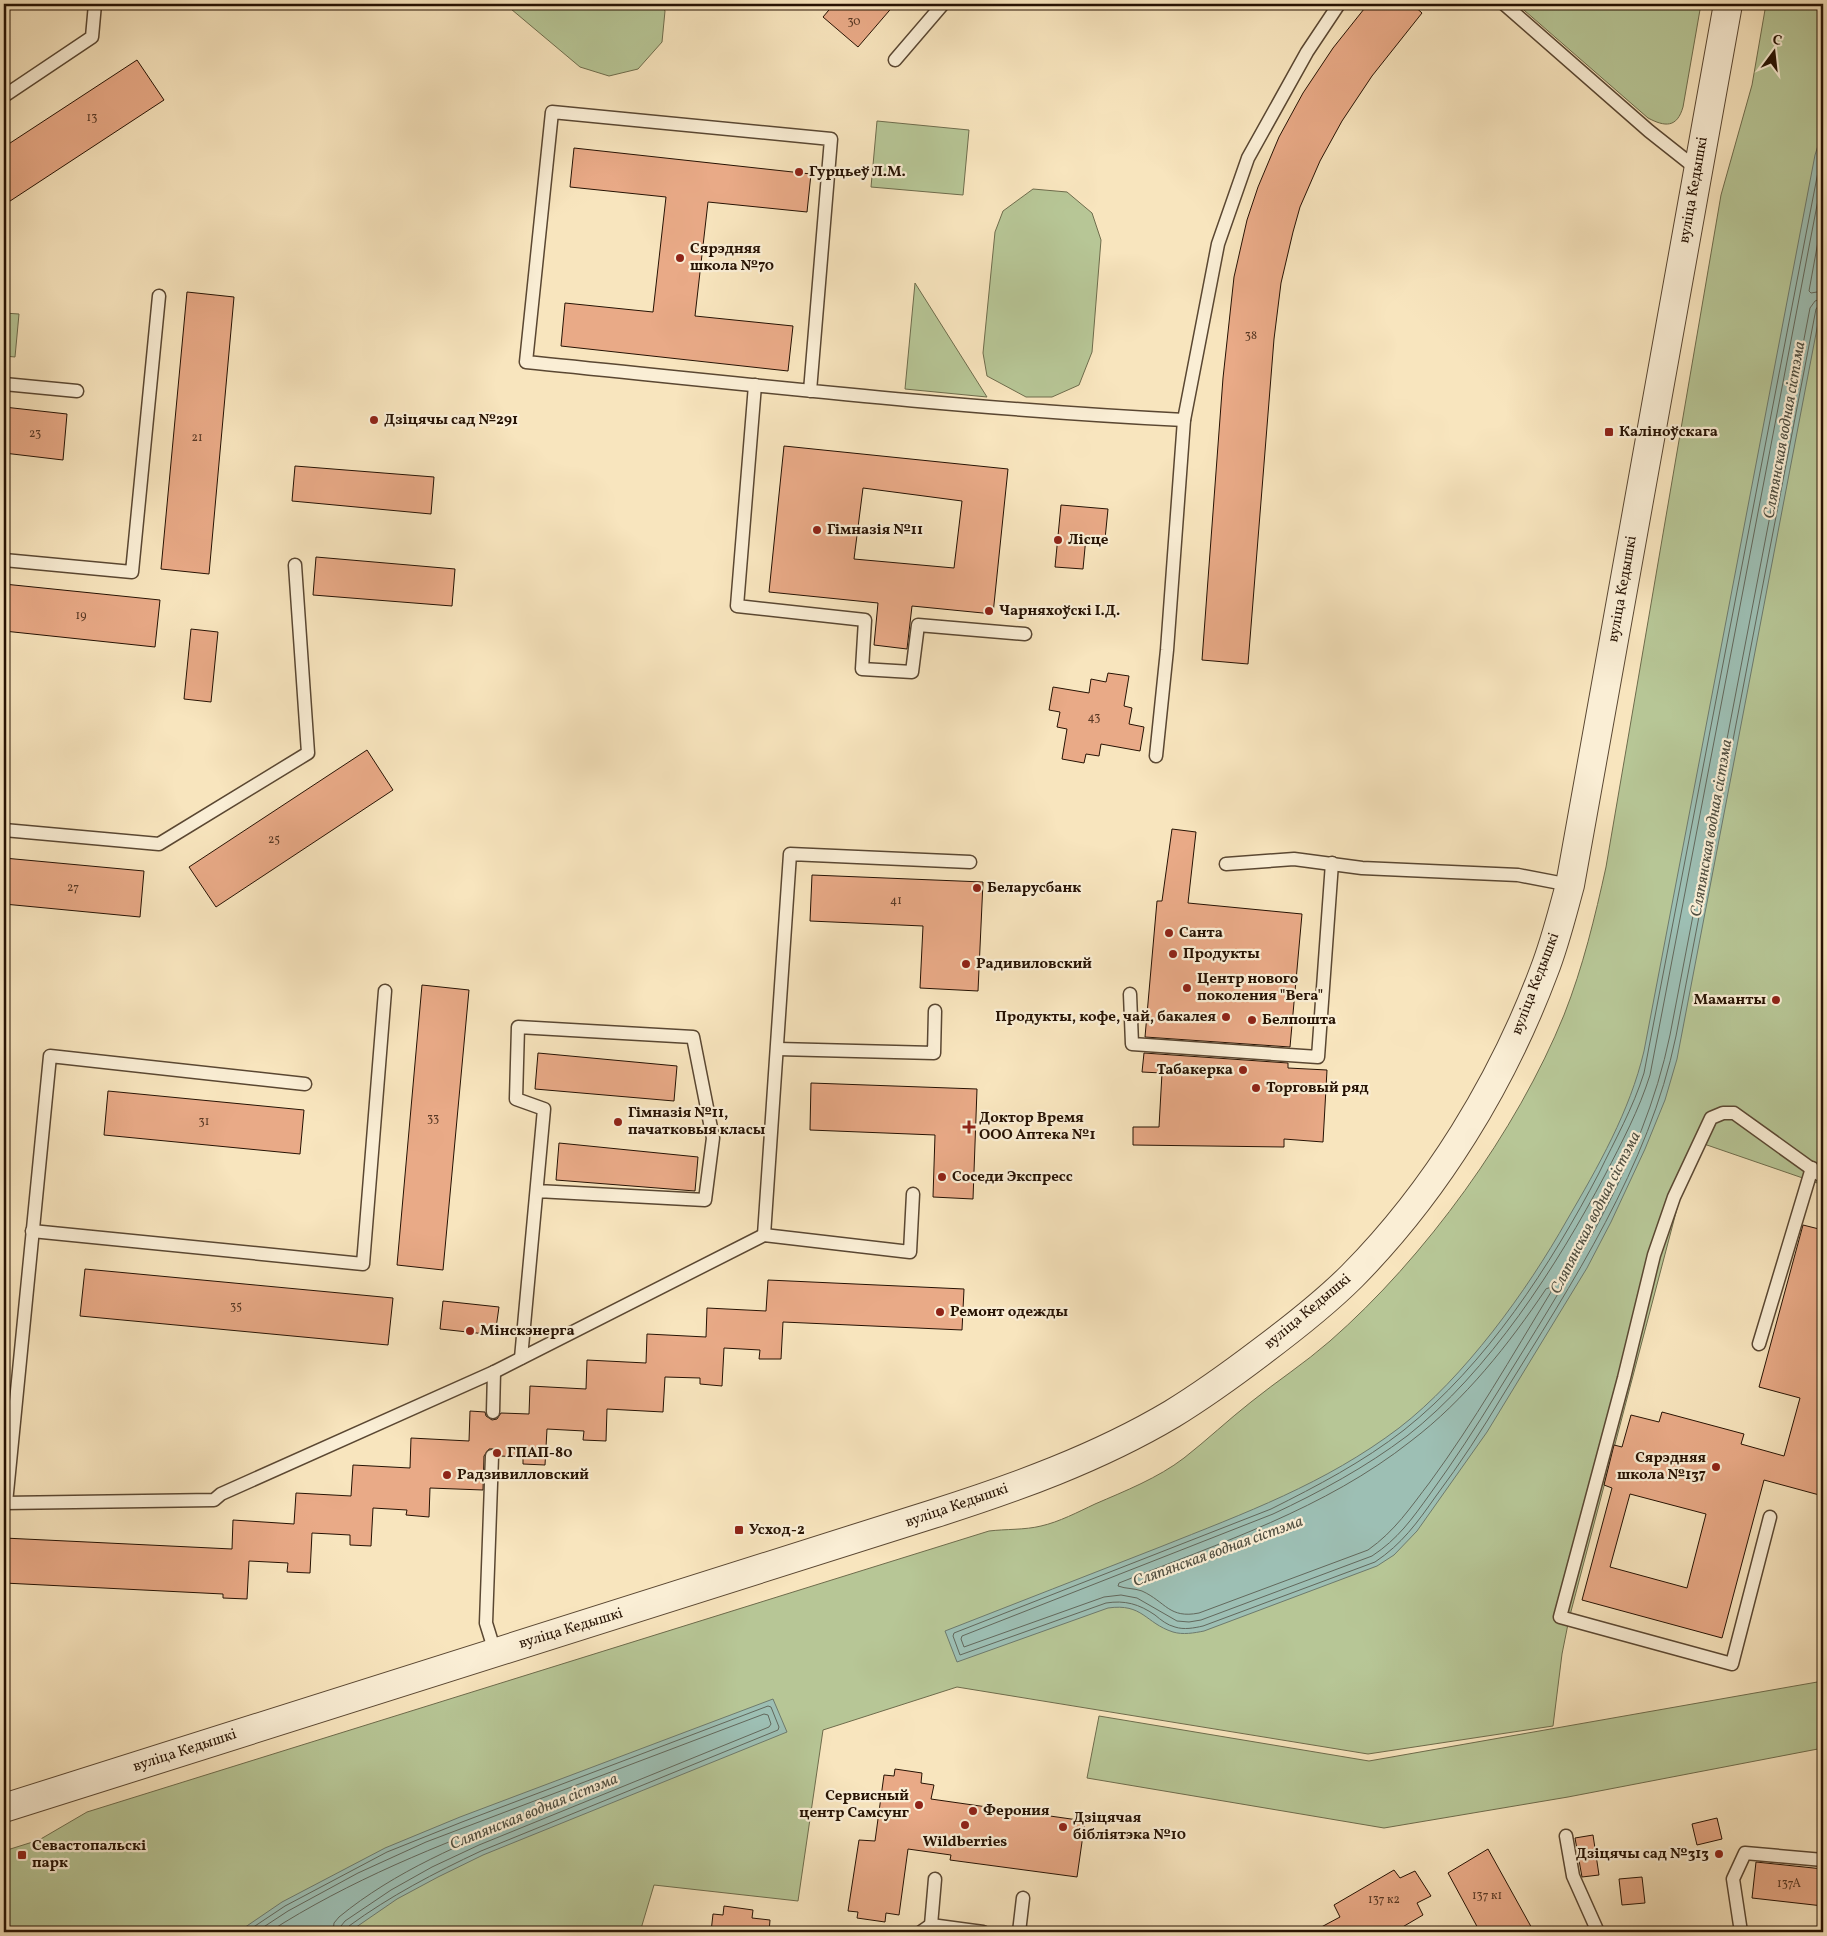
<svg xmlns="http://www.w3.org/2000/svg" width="1827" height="1936" viewBox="0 0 1827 1936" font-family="Vollkorn,serif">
<rect width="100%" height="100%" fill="#f8e5be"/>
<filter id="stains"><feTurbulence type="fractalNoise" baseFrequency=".004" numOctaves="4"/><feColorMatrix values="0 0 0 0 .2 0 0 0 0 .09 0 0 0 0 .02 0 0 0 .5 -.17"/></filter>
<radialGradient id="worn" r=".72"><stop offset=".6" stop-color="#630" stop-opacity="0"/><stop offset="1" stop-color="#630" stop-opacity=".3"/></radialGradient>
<g fill="#b7c696" stroke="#6e6c4c">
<path d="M 505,4 L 662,4 L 665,11 L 662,42 L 638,69 L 609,76 L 580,67 Z"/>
<path d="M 1517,4 L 1701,4 L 1683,107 C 1677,128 1665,127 1648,118 Z"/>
<path d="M 1766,4 L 1823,4 L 1823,1185 L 1704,1144 L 1679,1201 L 1569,1619 L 1562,1654 L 1553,1726 L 1368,1754 L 957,1687 L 823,1730 L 798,1901 L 654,1885 L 640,1932 L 4,1932 L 4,1851 L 39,1840 L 87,1812 L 989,1531 C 1005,1529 1025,1530 1041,1526 C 1059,1522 1078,1512 1095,1504 C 1125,1491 1158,1478 1184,1458 C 1207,1440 1228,1420 1251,1402 C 1277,1381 1305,1363 1330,1341 C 1425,1258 1517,1131 1564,1015 C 1583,967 1595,917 1606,867 L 1721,195 L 1752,85 Z"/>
<path d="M 877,121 L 969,130 L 963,195 L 871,187 Z"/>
<path d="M 1033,189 L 1067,192 L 1092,213 L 1101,240 L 1092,352 L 1079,385 L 1052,397 L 1026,397 L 987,376 L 983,353 L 995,232 L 1003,211 Z"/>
<path d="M 915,283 L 987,397 L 905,389 Z"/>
<path d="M 4,313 L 19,314 L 15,357 L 4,356 Z"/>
<path d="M 1823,1681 L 1823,1748 L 1568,1797 L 1384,1828 L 1087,1778 L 1099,1716 L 1369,1761 Z"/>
</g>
<g fill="#9dbfb4" stroke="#6d7a6d">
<path d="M 1823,130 L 1823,297 L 1677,1059 L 1665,1100 L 1645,1149 L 1611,1222 L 1587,1268 L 1487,1432 L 1417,1531 L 1394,1555 L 1377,1566 L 1204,1631 C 1194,1633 1183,1635 1173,1632 C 1145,1623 1143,1603 1108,1608 L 957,1662 L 945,1631 C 1017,1603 1088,1575 1160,1547 C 1245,1513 1325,1484 1399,1428 C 1464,1378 1527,1291 1567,1220 C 1598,1167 1630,1111 1644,1051 L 1815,155 Z"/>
<path d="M 773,1699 L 787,1732 L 483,1855 L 438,1877 L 397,1899 L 349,1932 L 238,1932 L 282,1902 L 385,1848 L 460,1817 Z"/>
</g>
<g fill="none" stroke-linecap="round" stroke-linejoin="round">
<g stroke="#62685c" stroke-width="1">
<path d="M 1823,146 L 1644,1073 C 1633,1108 1615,1140 1599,1173 C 1551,1265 1486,1365 1404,1430 C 1363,1462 1317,1486 1271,1509 L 954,1633 L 953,1636 L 960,1655 L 1106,1603 C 1125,1600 1139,1604 1155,1615 C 1161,1620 1167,1625 1175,1627 C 1184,1630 1194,1628 1203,1626 L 1375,1562 C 1402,1544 1417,1523 1436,1496 C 1460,1464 1482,1430 1503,1395 C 1572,1283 1649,1167 1676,1036 L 1816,309 L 1819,305 L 1823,304"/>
<path d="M 1823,174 L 1650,1075 C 1639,1110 1622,1142 1605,1175 C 1557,1266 1489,1372 1407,1436 C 1366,1467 1320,1492 1273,1514 L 962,1636 L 961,1639 L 964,1647 L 1104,1597 L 1121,1595 L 1137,1598 L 1177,1621 L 1189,1622 L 1201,1620 L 1372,1556 C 1398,1539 1412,1519 1430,1494 C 1454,1461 1476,1427 1497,1393 C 1566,1281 1643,1166 1670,1035 L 1810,308 L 1815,301 L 1823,298"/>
<path d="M 1823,214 L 1809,291 L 1811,293 L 1823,291"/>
<path d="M 1550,1288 L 1551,1292 C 1512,1356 1474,1422 1430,1482 C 1410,1508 1395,1531 1368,1550 L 1199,1613 C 1169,1619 1166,1602 1142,1591 C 1134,1588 1126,1589 1118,1586 L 1119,1583 C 1220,1543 1325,1509 1411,1441 C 1465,1400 1509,1344 1546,1289 Z"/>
<path d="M 246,1932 L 285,1906 L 387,1852 L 462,1822 L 768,1706 L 771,1707 L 779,1727 L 778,1730 L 481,1851 C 434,1873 390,1896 349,1926 L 346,1932"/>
<path d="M 256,1932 L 288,1911 L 358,1873 L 426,1842 L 764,1714 L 768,1715 L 771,1724 L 769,1727 L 479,1845 L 432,1867 L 391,1890 L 345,1921 L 341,1926 L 340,1932"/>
<path d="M 269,1932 C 350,1880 438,1845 527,1812 L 530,1813 L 529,1816 C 463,1843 395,1871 339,1917 L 334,1923 L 333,1932"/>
</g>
</g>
<g fill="#e9aa87" stroke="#261203" fill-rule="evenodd">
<path d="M 834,4 L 895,4 L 858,47 L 823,17 Z"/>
<path d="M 1368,4 L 1412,4 L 1422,13 L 1372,76 L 1342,121 L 1320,161 L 1300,207 L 1293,232 L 1281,283 L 1274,339 L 1248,664 L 1202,660 L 1223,378 L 1234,277 L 1247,220 L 1258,187 L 1279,137 L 1303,93 L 1333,48 Z"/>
<path d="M 137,60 L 164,100 L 4,205 L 4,147 Z"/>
<path d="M 574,148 L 811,174 L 807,212 L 708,202 L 695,316 L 793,326 L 788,371 L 561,346 L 565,303 L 653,312 L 666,197 L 570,187 Z"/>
<path d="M 187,292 L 234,297 L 209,574 L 161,569 Z"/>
<path d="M 4,407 L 67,414 L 63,460 L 4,453 Z"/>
<path d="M 784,446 L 1008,469 L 993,614 L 912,606 L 907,649 L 874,645 L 878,603 L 769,592 ZM 863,488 L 962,501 L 954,568 L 854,559 Z"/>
<path d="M 295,466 L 434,477 L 431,514 L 292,501 Z"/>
<path d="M 1061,505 L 1108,509 L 1105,539 L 1086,537 L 1083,569 L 1055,567 Z"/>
<path d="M 316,557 L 455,569 L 452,606 L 313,595 Z"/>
<path d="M 4,584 L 160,600 L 155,647 L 4,631 Z"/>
<path d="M 191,629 L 218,632 L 211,702 L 184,699 Z"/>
<path d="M 1108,673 L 1129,676 L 1124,706 L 1132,708 L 1129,724 L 1144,727 L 1140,751 L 1101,744 L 1099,756 L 1086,754 L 1084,763 L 1062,759 L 1067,729 L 1057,727 L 1060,712 L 1049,710 L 1053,687 L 1089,693 L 1091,679 L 1106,682 Z"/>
<path d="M 367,750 L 393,790 L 216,907 L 189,867 Z"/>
<path d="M 1172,829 L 1196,832 L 1188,903 L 1302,914 L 1290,1047 L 1145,1037 L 1157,901 L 1162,901 Z"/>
<path d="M 4,858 L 144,871 L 140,917 L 4,904 Z"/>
<path d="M 812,875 L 983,882 L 978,991 L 920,988 L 923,926 L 810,921 Z"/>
<path d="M 422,985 L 469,990 L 443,1270 L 397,1265 Z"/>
<path d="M 538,1053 L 677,1066 L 674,1101 L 535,1089 Z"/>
<path d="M 1144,1053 L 1288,1063 L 1288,1068 L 1327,1070 L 1323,1142 L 1284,1139 L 1284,1147 L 1133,1145 L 1133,1127 L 1159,1127 L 1162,1073 L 1142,1072 Z"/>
<path d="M 811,1083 L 977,1089 L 973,1199 L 933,1197 L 935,1135 L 810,1130 Z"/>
<path d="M 108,1091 L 304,1110 L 300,1154 L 104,1135 Z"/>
<path d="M 559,1143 L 698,1157 L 695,1191 L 556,1180 Z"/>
<path d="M 1803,1225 L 1823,1230 L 1823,1496 L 1764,1480 L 1722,1638 L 1582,1600 L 1612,1488 L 1604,1485 L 1614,1445 L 1622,1447 L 1631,1415 L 1659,1422 L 1662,1412 L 1744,1434 L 1741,1444 L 1784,1456 L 1800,1398 L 1759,1387 ZM 1630,1494 L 1706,1514 L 1687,1588 L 1610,1567 Z"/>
<path d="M 85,1269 L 393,1298 L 388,1345 L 80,1316 Z"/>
<path d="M 768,1280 L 964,1289 L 962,1330 L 783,1322 L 781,1359 L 759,1359 L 760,1350 L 724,1348 L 722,1386 L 700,1384 L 700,1378 L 665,1377 L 663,1412 L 607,1409 L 606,1441 L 583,1440 L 584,1431 L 547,1429 L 545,1465 L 523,1464 L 523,1457 L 500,1456 L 497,1449 L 489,1449 L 484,1456 L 483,1490 L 430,1488 L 429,1517 L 406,1515 L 407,1510 L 373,1508 L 371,1546 L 350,1545 L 350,1535 L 312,1533 L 310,1573 L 287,1572 L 288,1563 L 249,1561 L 247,1599 L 223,1598 L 223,1594 L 4,1583 L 4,1538 L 232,1549 L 233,1520 L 294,1524 L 296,1493 L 351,1496 L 353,1465 L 410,1468 L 411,1438 L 469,1441 L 470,1411 L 485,1412 L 486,1416 L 492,1420 L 497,1419 L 501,1413 L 529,1414 L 530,1386 L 586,1389 L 587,1360 L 646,1363 L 647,1334 L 706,1337 L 707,1308 L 766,1311 Z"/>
<path d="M 443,1301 L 499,1307 L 495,1335 L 440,1329 Z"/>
<path d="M 895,1769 L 922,1773 L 921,1783 L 934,1785 L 931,1799 L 1085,1821 L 1077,1877 L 950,1860 L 951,1855 L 908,1849 L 899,1915 L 886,1913 L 885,1922 L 857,1918 L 858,1912 L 848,1911 L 859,1840 L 875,1841 L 884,1775 L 894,1776 Z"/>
<path d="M 1717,1818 L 1722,1839 L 1697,1845 L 1692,1824 Z"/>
<path d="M 1593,1835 L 1599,1875 L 1582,1877 L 1575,1838 Z"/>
<path d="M 1488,1849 L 1534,1932 L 1480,1932 L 1448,1873 Z"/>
<path d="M 1756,1862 L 1823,1869 L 1823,1906 L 1752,1898 Z"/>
<path d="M 1394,1870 L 1400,1878 L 1415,1871 L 1431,1896 L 1417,1903 L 1423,1915 L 1394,1932 L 1312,1932 L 1340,1917 L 1334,1905 Z"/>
<path d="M 1642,1877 L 1645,1903 L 1622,1905 L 1619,1879 Z"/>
<path d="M 724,1906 L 753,1910 L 752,1918 L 770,1920 L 769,1932 L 711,1932 L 713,1914 L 723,1915 Z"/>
</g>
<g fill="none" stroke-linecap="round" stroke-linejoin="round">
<defs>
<g id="service">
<path d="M 1504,4 L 1649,131 L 1697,169"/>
<path d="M 895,60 L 943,4"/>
<path d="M 4,96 L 92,37 L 95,4"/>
<path d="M 4,384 L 77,391"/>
<path d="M 755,385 L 737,606 L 865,620 L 862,669 L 912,672 L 918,625 L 1025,634"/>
<path d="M 810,391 L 831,139 L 552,112 L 526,362 C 745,384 964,409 1184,420"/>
<path d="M 4,560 L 132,572 L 159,296"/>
<path d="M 1156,756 L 1167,650 L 1184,420 L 1218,244 L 1248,158 L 1307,52 L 1339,4"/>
<path d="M 4,830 L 159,844 L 308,753 L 295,565"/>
<path d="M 1226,864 L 1294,859 L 1362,868 L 1518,875 L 1570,885"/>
<path d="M 1130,994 L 1132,1044 L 1318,1057 L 1332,863"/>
<path d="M 778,1049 L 934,1053 L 935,1011"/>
<path d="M 32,1231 L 363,1264 L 385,991"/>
<path d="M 764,1235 L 790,854 L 970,862"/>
<path d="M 1759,1344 L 1812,1168"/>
<path d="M 521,1358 L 544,1109 L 516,1099 L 518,1027 L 693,1037 L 713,1138 L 705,1200 L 537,1191"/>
<path d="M 493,1412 L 494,1372"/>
<path d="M 492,1456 L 486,1623 L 495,1652"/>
<path d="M 4,1503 L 214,1500 L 221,1494 L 494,1372 L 764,1235 L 910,1252 L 913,1194"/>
<path d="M 6,1503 L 50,1056 L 305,1084"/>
<path d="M 1770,1517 L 1732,1664 L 1560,1617 L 1624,1378 L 1654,1255 L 1674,1197 L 1711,1118 L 1723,1113 L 1734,1113 L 1823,1177"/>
<path d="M 1566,1836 L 1573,1876 L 1598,1932"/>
<path d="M 931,1925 L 935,1879"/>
<path d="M 921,1932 L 931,1925 L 983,1932"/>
<path d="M 1019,1932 L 1023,1898"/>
<path d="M 1741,1932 L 1733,1879 L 1745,1853 L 1823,1860"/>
</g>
<path id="tertiary" d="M 4,1808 L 933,1514 C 1015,1488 1098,1458 1172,1414 C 1203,1395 1232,1374 1261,1352 C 1293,1328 1324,1304 1352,1276 C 1436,1191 1502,1083 1544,971 C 1555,943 1562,914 1570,885 L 1728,4"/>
</defs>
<use href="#service" stroke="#5a4732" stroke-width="15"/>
<use href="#tertiary" stroke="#5a4732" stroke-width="30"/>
<use href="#service" stroke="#faeed5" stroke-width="12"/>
<use href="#tertiary" stroke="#faeed5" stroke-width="28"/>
</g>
<g fill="#8f2418" stroke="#faeed5" stroke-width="2">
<circle cx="799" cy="172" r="5"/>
<circle cx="680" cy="258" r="5"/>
<circle cx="374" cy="420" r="5"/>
<rect x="1604" y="427" width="10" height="10" rx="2.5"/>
<circle cx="817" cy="530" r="5"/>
<circle cx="1058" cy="540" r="5"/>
<circle cx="989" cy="611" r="5"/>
<circle cx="977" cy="888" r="5"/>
<circle cx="1169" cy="933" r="5"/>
<circle cx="1173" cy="954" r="5"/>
<circle cx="966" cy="964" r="5"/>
<circle cx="1187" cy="988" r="5"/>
<circle cx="1776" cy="1000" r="5"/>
<circle cx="1226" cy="1017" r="5"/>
<circle cx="1252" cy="1020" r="5"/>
<circle cx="1243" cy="1070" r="5"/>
<circle cx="1256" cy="1088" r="5"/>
<circle cx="618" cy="1122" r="5"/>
<path d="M966.5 1119.5h5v5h5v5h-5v5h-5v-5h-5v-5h5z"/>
<circle cx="942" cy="1177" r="5"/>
<circle cx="940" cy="1312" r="5"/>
<circle cx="470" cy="1331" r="5"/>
<circle cx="497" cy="1453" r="5"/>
<circle cx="1716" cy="1467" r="5"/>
<circle cx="447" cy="1475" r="5"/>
<rect x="734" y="1525" width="10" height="10" rx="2.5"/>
<circle cx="919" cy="1805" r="5"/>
<circle cx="973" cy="1811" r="5"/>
<circle cx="965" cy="1825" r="5"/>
<circle cx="1063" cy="1827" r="5"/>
<circle cx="1719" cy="1854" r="5"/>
<rect x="17" y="1850" width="10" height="10" rx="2.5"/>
</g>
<g text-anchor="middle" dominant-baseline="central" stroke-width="4.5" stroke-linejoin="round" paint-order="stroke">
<g font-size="12" fill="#573824">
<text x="854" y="22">30</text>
<text x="92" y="118">13</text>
<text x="1251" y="336">38</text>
<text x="35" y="434">23</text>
<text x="197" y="438">21</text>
<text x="81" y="616">19</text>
<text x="1094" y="718">43</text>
<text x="274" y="840">25</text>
<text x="73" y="888">27</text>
<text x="896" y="901">41</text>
<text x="433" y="1119">33</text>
<text x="204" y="1122">31</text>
<text x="236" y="1307">35</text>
<text x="1789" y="1884">137А</text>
<text x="1487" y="1896">137 к1</text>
<text x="1384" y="1900">137 к2</text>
</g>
<g font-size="15" font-weight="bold" fill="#261203" stroke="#faeed5" text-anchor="start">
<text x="809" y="172">Гурцьеў Л.М.</text>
<text x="690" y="249">Сярэдняя<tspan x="690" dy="17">школа №70</tspan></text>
<text x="384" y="420">Дзіцячы сад №291</text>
<text x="1619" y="432">Каліноўскага</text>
<text x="827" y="530">Гімназія №11</text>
<text x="1068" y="540">Лісце</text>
<text x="999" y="611">Чарняхоўскі І.Д.</text>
<text x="987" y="888">Беларусбанк</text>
<text x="1179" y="933">Санта</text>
<text x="1183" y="954">Продукты</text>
<text x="976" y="964">Радивиловский</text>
<text x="1197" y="979">Центр нового<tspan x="1197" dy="17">поколения "Вега"</tspan></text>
<text x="1766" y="1000" text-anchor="end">Маманты</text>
<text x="1216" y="1017" text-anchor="end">Продукты, кофе, чай, бакалея</text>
<text x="1262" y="1020">Белпошта</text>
<text x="1233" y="1070" text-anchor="end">Табакерка</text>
<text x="1266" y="1088">Торговый ряд</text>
<text x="628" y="1113">Гімназія №11,<tspan x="628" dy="17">пачатковыя класы</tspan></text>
<text x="979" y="1118">Доктор Время<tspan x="979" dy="17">ООО Аптека №1</tspan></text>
<text x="952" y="1177">Соседи Экспресс</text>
<text x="950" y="1312">Ремонт одежды</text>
<text x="480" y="1331">Мінскэнерга</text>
<text x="507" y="1453">ГПАП-80</text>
<text x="1706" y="1458" text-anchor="end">Сярэдняя<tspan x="1706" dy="17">школа №137</tspan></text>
<text x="457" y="1475">Радзивилловский</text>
<text x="749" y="1530">Усход-2</text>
<text x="909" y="1796" text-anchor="end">Сервисный<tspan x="909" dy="17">центр Самсунг</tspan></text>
<text x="983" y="1811">Ферония</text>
<text x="1073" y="1818">Дзіцячая<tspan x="1073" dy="17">бібліятэка №10</tspan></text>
<text x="965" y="1842" text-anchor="middle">Wildberries</text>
<text x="32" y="1846">Севастопальскі<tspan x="32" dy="17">парк</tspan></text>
<text x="1709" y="1854" text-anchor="end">Дзіцячы сад №313</text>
</g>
<g font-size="15" fill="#261203" stroke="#faeed5">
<text transform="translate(1694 190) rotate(-80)">вуліца Кедышкі</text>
<text transform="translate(1623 589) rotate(-80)">вуліца Кедышкі</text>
<text transform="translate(1536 984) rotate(-69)">вуліца Кедышкі</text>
<text transform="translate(1308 1312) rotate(-40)">вуліца Кедышкі</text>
<text transform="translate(957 1506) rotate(-19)">вуліца Кедышкі</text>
<text transform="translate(571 1629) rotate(-17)">вуліца Кедышкі</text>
<text transform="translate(185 1751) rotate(-18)">вуліца Кедышкі</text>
</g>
<g font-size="16" font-style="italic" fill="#504f41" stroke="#faeed5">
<text transform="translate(1785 430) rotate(-80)">Сляпянская водная сістэма</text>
<text transform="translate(1712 828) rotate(-80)">Сляпянская водная сістэма</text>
<text transform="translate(1596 1213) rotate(-63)">Сляпянская водная сістэма</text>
<text transform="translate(1218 1552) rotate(-20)">Сляпянская водная сістэма</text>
<text transform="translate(534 1812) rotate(-22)">Сляпянская водная сістэма</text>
</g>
</g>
<rect width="1827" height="1936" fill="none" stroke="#f8e5be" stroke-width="20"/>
<rect x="5" y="5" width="1817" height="1926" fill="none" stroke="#261203" stroke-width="2.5"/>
<rect x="10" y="10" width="1807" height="1916" fill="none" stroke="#261203"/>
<g transform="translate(1774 52) rotate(15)" stroke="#faeed5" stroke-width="4" paint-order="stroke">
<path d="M0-4L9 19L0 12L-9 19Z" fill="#261203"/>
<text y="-8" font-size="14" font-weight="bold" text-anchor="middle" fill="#261203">С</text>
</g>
<rect width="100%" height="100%" filter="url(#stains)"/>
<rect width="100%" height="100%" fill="url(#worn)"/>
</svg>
